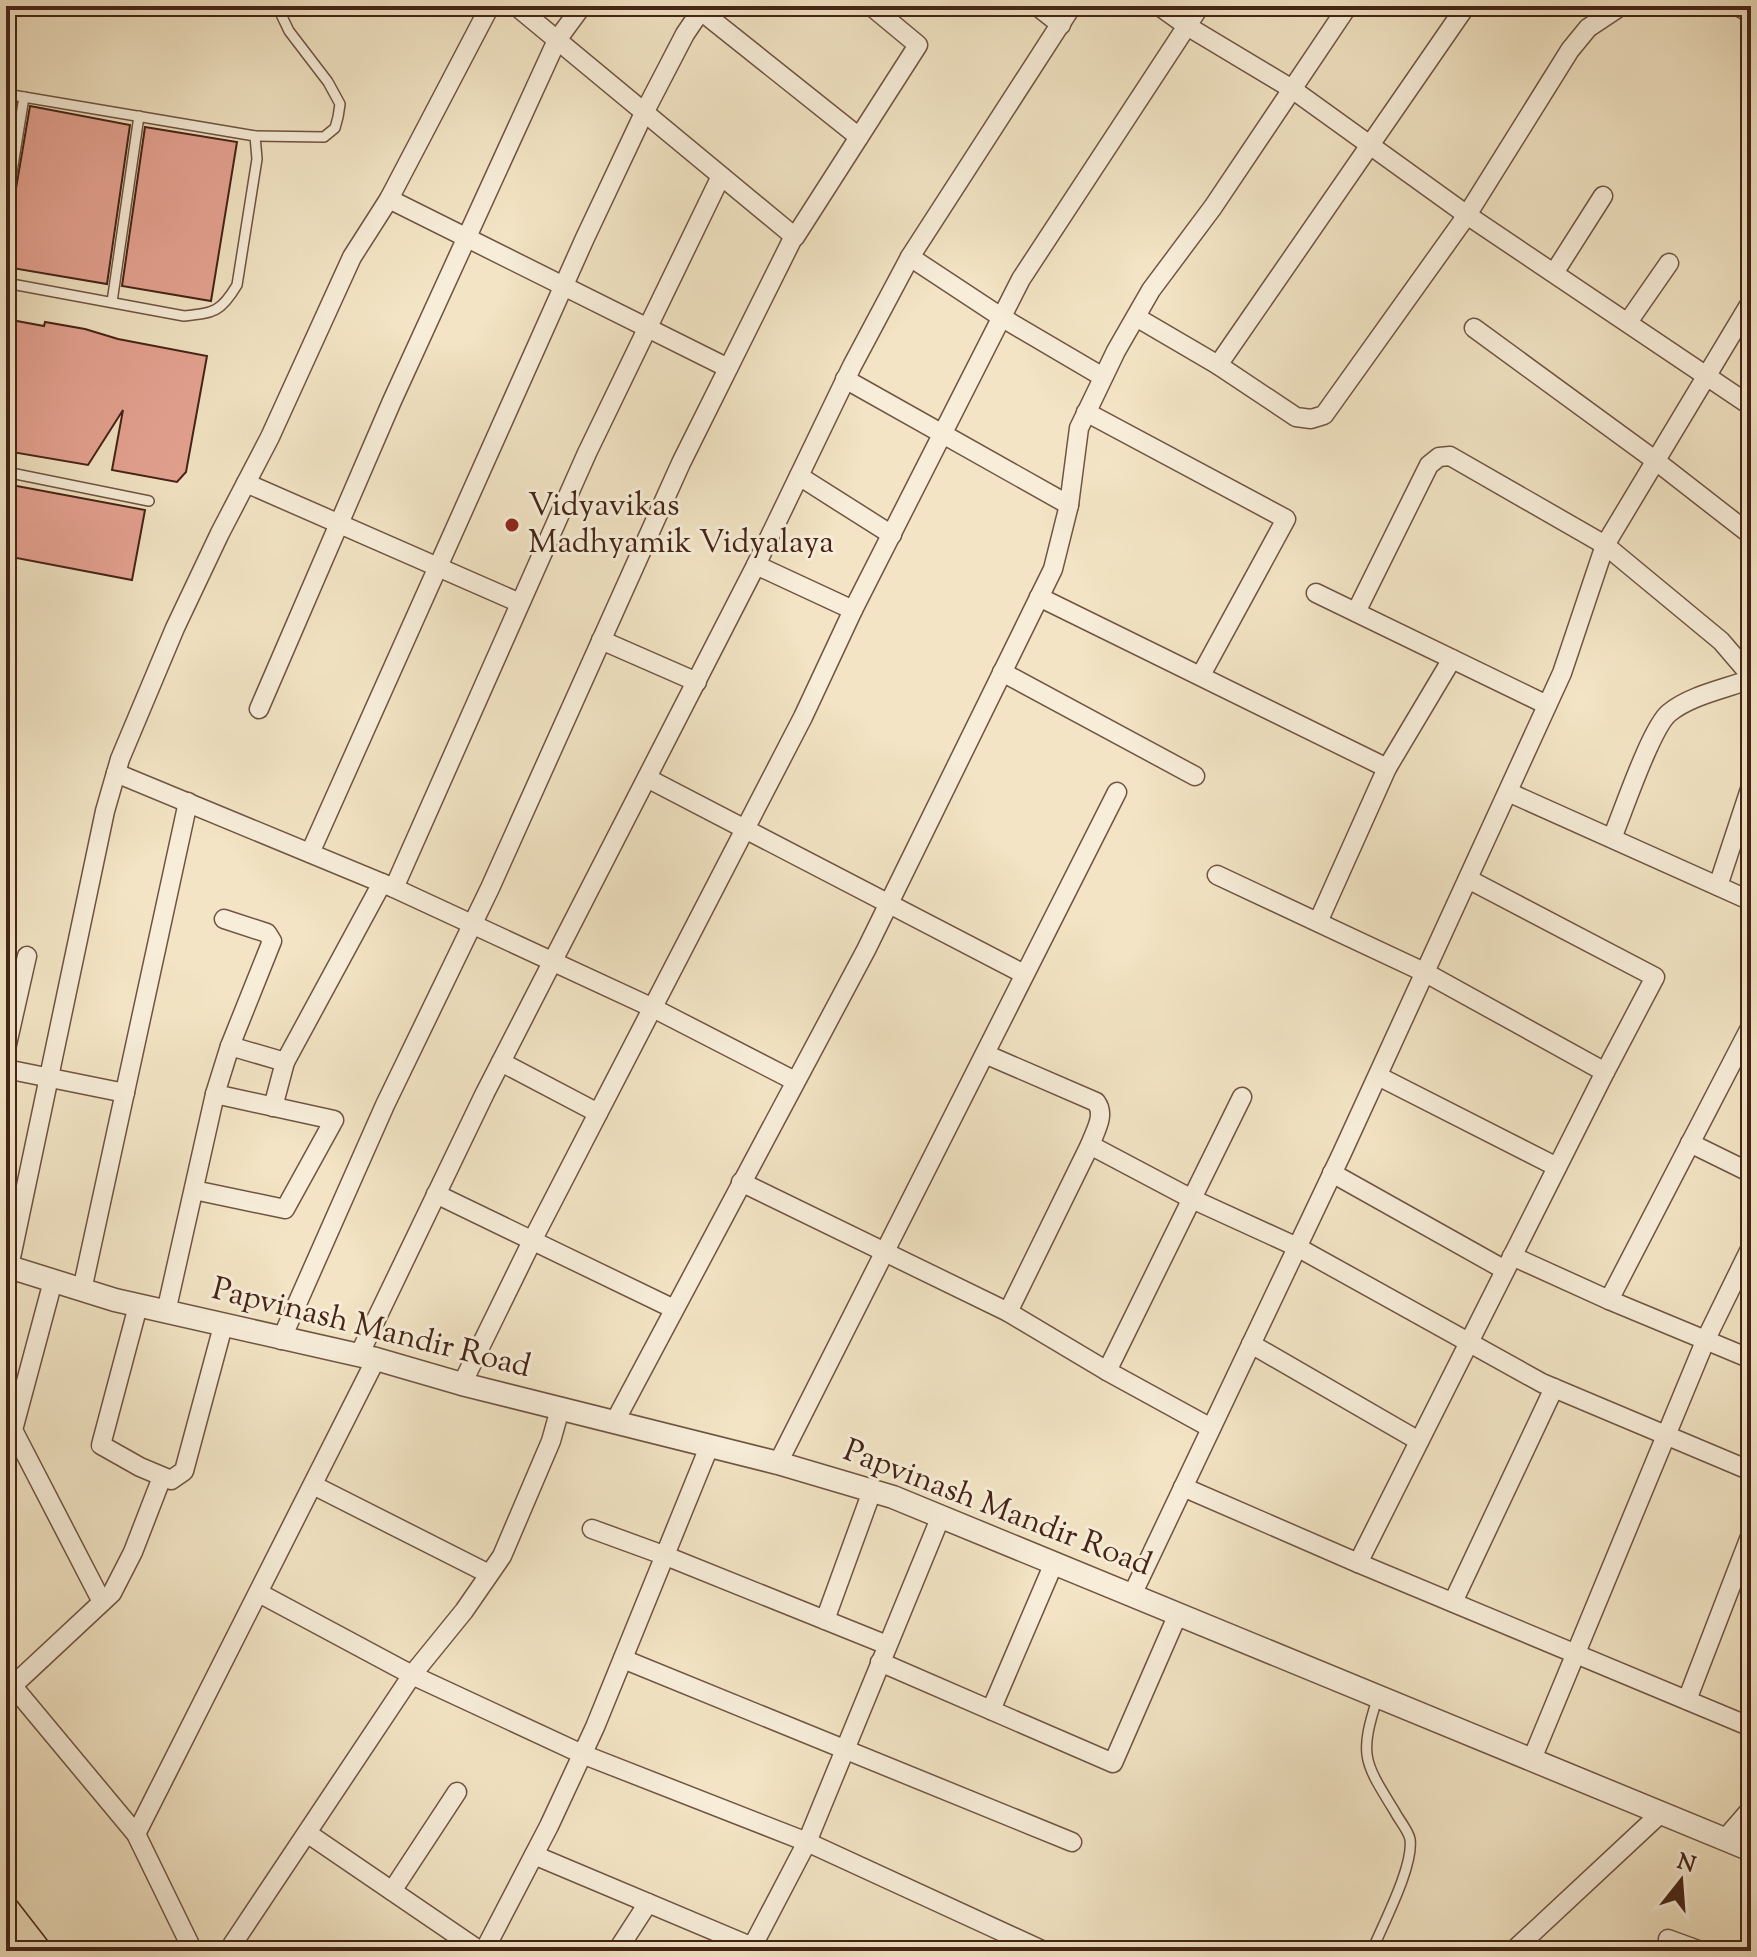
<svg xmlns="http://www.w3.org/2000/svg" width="1757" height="1957" viewBox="0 0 1757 1957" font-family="'Sorts Mill Goudy',serif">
<rect width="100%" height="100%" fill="#f2e4c4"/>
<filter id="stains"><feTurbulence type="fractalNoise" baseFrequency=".0025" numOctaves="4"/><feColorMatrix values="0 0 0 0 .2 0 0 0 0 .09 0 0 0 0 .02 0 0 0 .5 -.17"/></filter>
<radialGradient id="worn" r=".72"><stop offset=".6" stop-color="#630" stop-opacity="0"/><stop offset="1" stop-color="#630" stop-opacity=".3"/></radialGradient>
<g fill="#e6a393" stroke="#452417" stroke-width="2">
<path d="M 6,102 L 15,104 L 6,162 Z"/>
<path d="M 30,106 L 130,125 L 107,284 L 6,267 L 6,247 Z"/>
<path d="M 145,127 L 237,142 L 211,301 L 122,286 Z"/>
<path d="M 6,319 L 44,326 L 45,322 L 85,329 L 118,339 L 207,356 L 186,472 L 177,482 L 112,470 L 123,410 L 88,465 L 6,451 Z"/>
<path d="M 6,484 L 145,510 L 132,580 L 6,556 Z"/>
</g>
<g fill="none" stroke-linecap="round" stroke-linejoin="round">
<defs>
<g id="service">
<path d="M 6,94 L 255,136 L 257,159 L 237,285 C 221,312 214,313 184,316 L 6,283"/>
<path d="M 255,136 L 324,137 L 335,128 L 338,117 L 340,104 L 328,82 L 289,31 L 277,6"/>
<path d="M 6,209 L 24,97"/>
<path d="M 112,302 L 139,116"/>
<path d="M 6,472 L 149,501"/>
<path d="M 1372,1951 C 1383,1924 1414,1866 1410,1839 C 1408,1830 1399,1820 1395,1812 C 1363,1760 1359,1756 1378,1696"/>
</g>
<g id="minor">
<path d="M 516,6 L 795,237 L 918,45 L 871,6"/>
<path d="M 1037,6 L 1061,25"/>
<path d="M 1159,6 L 1187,26 L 1292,89 L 1467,215 L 1751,406"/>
<path d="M 1738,6 L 1751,14"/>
<path d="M 701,11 L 859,137"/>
<path d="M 389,199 L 728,368"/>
<path d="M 910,257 L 1001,317 L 1103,377"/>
<path d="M 1554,273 L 1603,196"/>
<path d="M 1136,317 L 1218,365 L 1466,6"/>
<path d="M 1628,322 L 1669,263"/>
<path d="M 1474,328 L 1656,461 L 1751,535"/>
<path d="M 1218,365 L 1296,417 L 1311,419 L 1324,415 L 1467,215 L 1570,50 L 1588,28 L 1621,6"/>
<path d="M 845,379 L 1069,505"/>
<path d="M 1086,412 L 1286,519 L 1201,675"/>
<path d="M 799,476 L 892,535"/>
<path d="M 246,483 L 520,603"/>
<path d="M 756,565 L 853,610"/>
<path d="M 1316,593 L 1547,705"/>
<path d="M 1039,597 L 1387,768"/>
<path d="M 1356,612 L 1429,465 L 1439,457 L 1450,456 L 1605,545 L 1721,641 L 1751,676"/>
<path d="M 601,640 L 697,682"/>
<path d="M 1002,672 L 1195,776"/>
<path d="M 259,709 L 392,401 L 557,40 L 582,6"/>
<path d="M 116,773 L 394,888 L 587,453 L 721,176"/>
<path d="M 647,778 L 1024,974"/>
<path d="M 1508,792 L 1751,901"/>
<path d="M 1612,838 C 1623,812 1651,728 1669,713 C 1691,695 1725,689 1751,679"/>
<path d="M 310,853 L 585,238 L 644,113 L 685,34 L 704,6"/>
<path d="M 1468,879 L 1655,977 L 1605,1072"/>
<path d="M 1718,886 L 1751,786"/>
<path d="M 394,888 L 653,1008 L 795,1081"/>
<path d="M 1318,922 L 1387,768 L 1452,659"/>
<path d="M 1751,1026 L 1609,1300 L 1751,1359"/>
<path d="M 230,1046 L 285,1062 L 273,1107"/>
<path d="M 6,1049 L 27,956"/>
<path d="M 985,1054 L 1096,1102 C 1106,1115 1095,1131 1090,1145"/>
<path d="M 285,1062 L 382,883"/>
<path d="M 501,1062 L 598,1113"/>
<path d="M 6,1069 L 125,1093"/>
<path d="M 1378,1076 L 1557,1167"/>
<path d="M 215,1094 L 230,1046 L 272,941 L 267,933 L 224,919"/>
<path d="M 1690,1143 L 1751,1173"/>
<path d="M 1332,1173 L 1505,1270"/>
<path d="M 741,1182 L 1008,1312"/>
<path d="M 436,1194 L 674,1309"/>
<path d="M 1512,1256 L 1609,1300"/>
<path d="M 9,1267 L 105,811 L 120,759 L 175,628 L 220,533 L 270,437 L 352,257 L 389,199 L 490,6"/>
<path d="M 53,1281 L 13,1430 L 102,1602"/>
<path d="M 82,1290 L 188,802"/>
<path d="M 138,1306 L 101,1445 L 140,1467 L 171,1480 L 184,1471 L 223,1326"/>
<path d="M 166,1312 L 215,1094 L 334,1120 L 285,1209 L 194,1190"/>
<path d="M 281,1340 L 385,1105 L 490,888 L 681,463 L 794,236"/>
<path d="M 1251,1344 L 1419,1441"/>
<path d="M 359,1355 L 485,1093 L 756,565 L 852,366 L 910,257 L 1072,6"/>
<path d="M 1107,1371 L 1242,1097"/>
<path d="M 462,1384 L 533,1239 L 803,717 L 853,610 L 1021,279 L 1200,6"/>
<path d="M 614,1423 L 866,950 L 1053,569 L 1069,505 L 1079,428 L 1116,351 L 1151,290 L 1213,207 L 1348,6"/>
<path d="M 1211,1428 L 1107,1371 L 1008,1312 L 1090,1145 L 1192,1199 L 1297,1247 L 1542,1383 L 1751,1471"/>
<path d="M 778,1463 L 1117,792"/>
<path d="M 313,1485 L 489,1574"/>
<path d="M 1183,1487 L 1358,1563 L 1605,1072 L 1426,973 L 1217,875"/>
<path d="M 592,1529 L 666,1556 L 887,1645"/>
<path d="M 1358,1563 L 1751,1727"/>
<path d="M 259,1593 L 412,1675 L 582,1754 L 807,1842 L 1044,1951"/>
<path d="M 1132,1595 L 1342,1153 L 1562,673 L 1605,545 L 1751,302"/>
<path d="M 1453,1602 L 1554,1388"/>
<path d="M 825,1620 L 872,1491"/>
<path d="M 623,1659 L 1072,1842"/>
<path d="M 880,1662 L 1113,1763 L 1178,1614"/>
<path d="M 6,1678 L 136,1834 L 193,1951"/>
<path d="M 6,1692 L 112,1593 L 133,1552 L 162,1477"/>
<path d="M 1687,1700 L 1751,1534"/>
<path d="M 991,1710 L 1054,1563"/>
<path d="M 1532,1759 L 1706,1339 L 1751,1247"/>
<path d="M 307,1833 L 480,1951"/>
<path d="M 136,1834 L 376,1359"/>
<path d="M 1725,1839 L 1751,1809"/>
<path d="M 534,1855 L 762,1951"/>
<path d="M 392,1891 L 457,1792"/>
<path d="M 1668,1939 L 1701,1951"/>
<path d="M 228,1951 L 412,1675 L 464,1611 L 502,1556 L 551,1441 L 560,1409"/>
<path d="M 484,1951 L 549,1826 L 595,1727 L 709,1447"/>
<path d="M 617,1951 L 648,1903"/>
<path d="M 750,1951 L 807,1842 L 941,1516"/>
<path d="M 1513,1951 L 1661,1813"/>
</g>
<path id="tertiary" d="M 6,1266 L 115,1300 L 376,1359 L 462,1384 L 778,1463 L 893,1497 L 1751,1850"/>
<path id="primary" d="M 6,1911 L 37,1951"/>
</defs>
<use href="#service" stroke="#705442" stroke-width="12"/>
<use href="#minor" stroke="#705442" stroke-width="21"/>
<use href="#tertiary" stroke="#705442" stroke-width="25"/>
<use href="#primary" stroke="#452417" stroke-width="31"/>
<use href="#service" stroke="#f7edd9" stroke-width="9"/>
<use href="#minor" stroke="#f7edd9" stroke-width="18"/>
<use href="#tertiary" stroke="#f7edd9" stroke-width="22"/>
<use href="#primary" stroke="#f2e4c4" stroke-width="28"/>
</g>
<circle fill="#8f2418" stroke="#f7edd9" stroke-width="3" cx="512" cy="525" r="8"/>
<g text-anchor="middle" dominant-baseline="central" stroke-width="6" stroke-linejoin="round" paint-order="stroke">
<g font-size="32" fill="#452417" stroke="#f7edd9" text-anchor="start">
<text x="528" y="507">Vidyavikas<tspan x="528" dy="37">Madhyamik Vidyalaya</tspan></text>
</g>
<g font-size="32" fill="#452417" stroke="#f7edd9">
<text transform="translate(371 1329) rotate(14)">Papvinash Mandir Road</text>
<text transform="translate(997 1509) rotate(21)">Papvinash Mandir Road</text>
</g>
</g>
<rect width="1757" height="1957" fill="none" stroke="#f2e4c4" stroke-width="32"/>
<rect x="8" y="8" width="1741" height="1941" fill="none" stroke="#452417" stroke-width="4"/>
<rect x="16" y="16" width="1725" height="1925" fill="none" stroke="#452417" stroke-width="2"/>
<g transform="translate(1681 1881) rotate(17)" stroke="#f7edd9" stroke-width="6" paint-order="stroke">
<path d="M0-6L14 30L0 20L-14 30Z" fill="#452417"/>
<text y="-12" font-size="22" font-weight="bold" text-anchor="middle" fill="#452417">N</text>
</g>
<rect width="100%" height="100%" filter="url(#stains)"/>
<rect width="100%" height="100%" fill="url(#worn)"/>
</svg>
